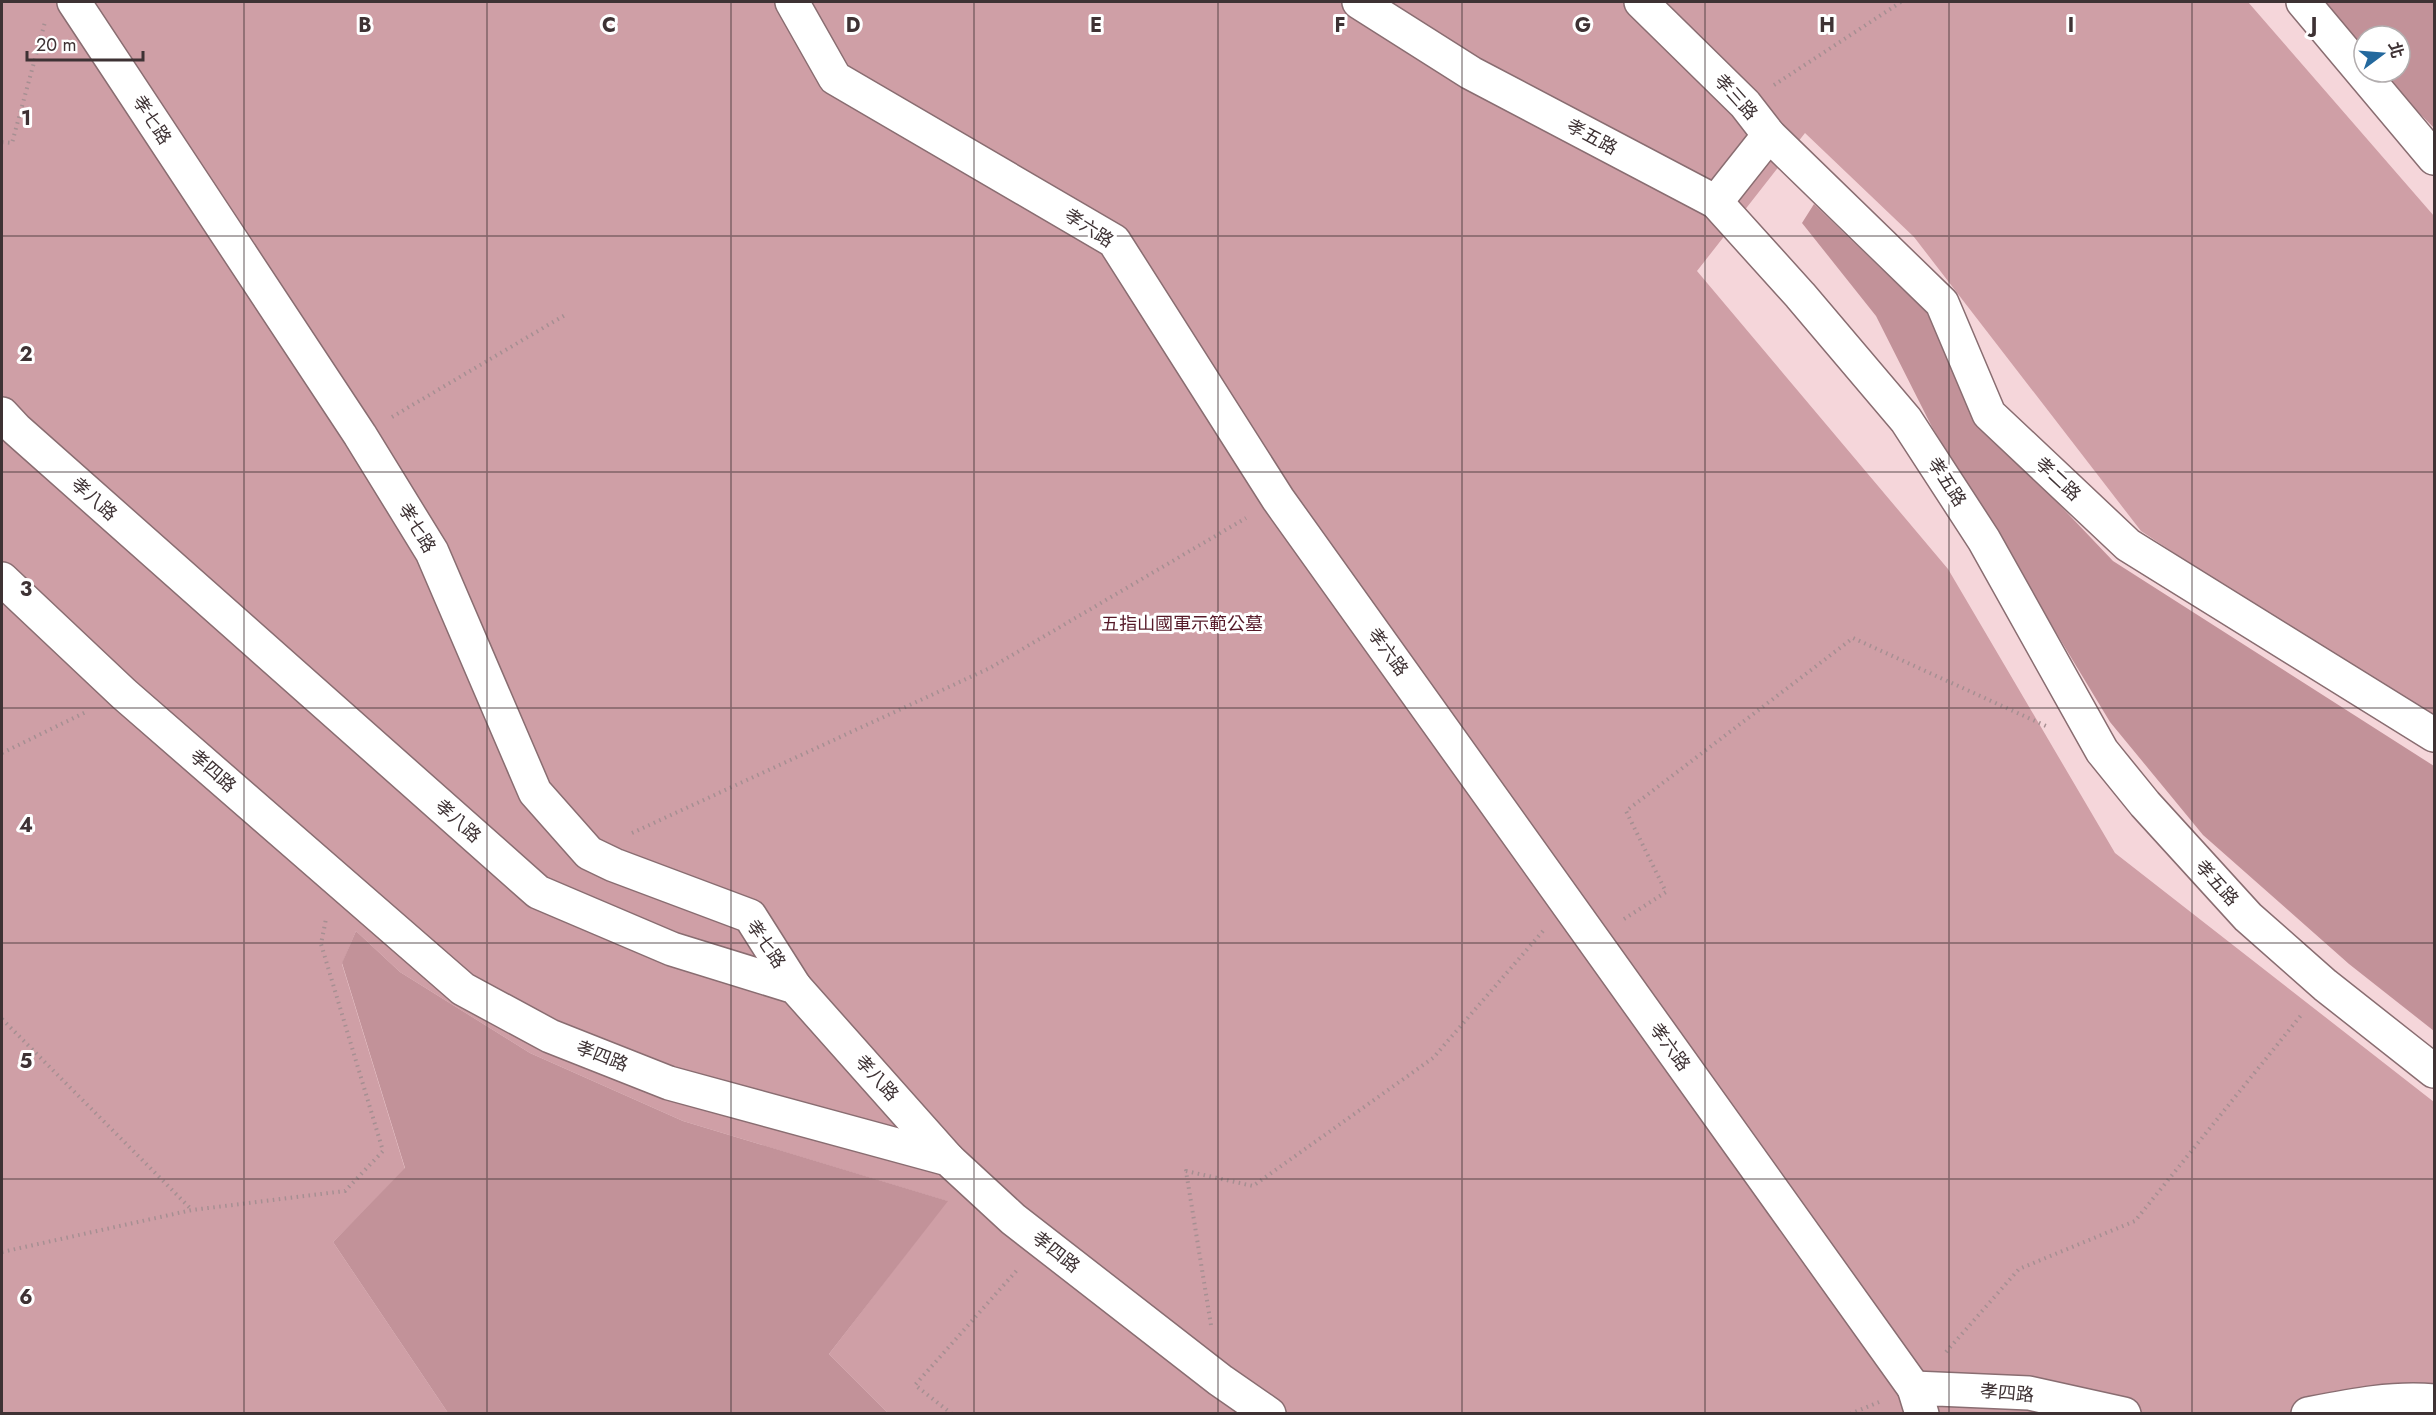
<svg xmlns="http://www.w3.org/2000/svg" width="2436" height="1415" viewBox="0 0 2436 1415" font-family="Jost,'Noto Sans TC',sans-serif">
<rect width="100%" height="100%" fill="#f5d6da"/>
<path fill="#cf9fa6" d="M 2,2 L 2248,2 L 2434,216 L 2434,726 L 2141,531 L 1914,237 L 1805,133 L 1697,271 L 1948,569 L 2115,853 L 2434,1102 L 2434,1413 L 888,1413 L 829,1354 L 947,1201 L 683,1121 L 530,1053 L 400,972 L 356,931 L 342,964 L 405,1169 L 333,1242 L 448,1413 L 2,1414 Z"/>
<g fill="#c29299">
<path d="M 2310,2 L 2434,2 L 2434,128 L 2379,72 L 2400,72 L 2400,36 L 2364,36 L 2364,56 Z"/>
<path d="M 1814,204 L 1927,313 L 1975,416 L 2113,561 L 2434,766 L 2434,1031 L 2349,964 L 2203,835 L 2110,722 L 1932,427 L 1876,316 L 1802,223 Z"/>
<path d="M 356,931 L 400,972 L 530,1053 L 683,1121 L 948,1201 L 829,1354 L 888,1413 L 448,1413 L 333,1242 L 405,1168 L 342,963 Z"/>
</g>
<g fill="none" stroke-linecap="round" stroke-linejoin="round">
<defs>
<g id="minor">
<path d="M 74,2 L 360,435 L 432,552 L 535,792 L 589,853 L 614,865 L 750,916 L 795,987"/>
<path d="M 792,2 L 835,78 L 1114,241 L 1278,499 L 1914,1388"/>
<path d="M 1359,2 L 1471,73 L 1716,202 L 1800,295 L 1906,420 L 1984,540 L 2102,751 L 2145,804 L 2248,917 L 2325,985 L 2434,1071"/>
<path d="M 1641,2 L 1745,104 L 1769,135 L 1942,303 L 1989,414 L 2128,545 L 2434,735"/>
<path d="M 2303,2 L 2434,158"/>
<path d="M 1716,202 L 1769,135"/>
<path d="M 2,414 L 16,429 L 538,892 L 672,949 L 795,987 L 948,1159"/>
<path d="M 2,579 L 124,694 L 463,989 L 550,1036 L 669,1083 L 948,1159 L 1013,1219 L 1220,1380 L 1269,1414"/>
<path d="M 1922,1414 L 1914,1388 L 2029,1393 L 2124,1414"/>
<path d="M 2308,1414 C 2349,1406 2393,1397 2434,1401"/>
</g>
</defs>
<use href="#minor" stroke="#896d71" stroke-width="36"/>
<g stroke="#a68f92" stroke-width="4" stroke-dasharray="1.5 4.5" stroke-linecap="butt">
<path d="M 1774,85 L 1901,2"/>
<path d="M 2,142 L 12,143 L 45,22"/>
<path d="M 392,417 L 565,315"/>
<path d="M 2,753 L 88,711"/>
<path d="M 632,833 L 990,668 L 1246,518"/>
<path d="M 1624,919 L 1666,892 L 1626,811 L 1853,638 L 2046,726"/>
<path d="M 2,1019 L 192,1210"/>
<path d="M 2,1252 L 192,1210 L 345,1191 L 383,1151 L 321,944 L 326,919"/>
<path d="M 1211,1325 L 1186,1171 L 1253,1186 L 1433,1058 L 1543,931"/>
<path d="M 1946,1352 L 2019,1269 L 2135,1221 L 2302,1014"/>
<path d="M 952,1414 L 915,1385 L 1018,1269"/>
<path d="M 1850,1414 L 1879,1402"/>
</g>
<use href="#minor" stroke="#fff" stroke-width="33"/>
</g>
<path fill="none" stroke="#3e3234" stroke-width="1.5" stroke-opacity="0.55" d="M 244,2 L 244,1414M 487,2 L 487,1414M 731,2 L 731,1414M 974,2 L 974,1414M 1218,2 L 1218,1414M 1462,2 L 1462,1414M 1705,2 L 1705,1414M 1949,2 L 1949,1414M 2192,2 L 2192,1414M 2,236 L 2434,236M 2,472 L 2434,472M 2,708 L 2434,708M 2,943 L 2434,943M 2,1179 L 2434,1179"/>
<g text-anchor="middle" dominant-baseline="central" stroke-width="6" stroke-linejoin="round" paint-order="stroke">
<g font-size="18" fill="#3e3234" stroke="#fff">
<text transform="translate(1736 97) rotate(48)">孝三路</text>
<text transform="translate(152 120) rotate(57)">孝七路</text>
<text transform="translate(1592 137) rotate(28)">孝五路</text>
<text transform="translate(1089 228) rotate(33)">孝六路</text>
<text transform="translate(2058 479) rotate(43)">孝二路</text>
<text transform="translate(1947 482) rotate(57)">孝五路</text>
<text transform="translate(94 499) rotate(42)">孝八路</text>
<text transform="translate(417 528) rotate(59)">孝七路</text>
<text transform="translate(1388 652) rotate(54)">孝六路</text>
<text transform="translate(213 771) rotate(41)">孝四路</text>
<text transform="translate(458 821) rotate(42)">孝八路</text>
<text transform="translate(2217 883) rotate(48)">孝五路</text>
<text transform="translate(766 944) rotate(56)">孝七路</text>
<text transform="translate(1670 1047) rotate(54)">孝六路</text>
<text transform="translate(602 1056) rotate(21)">孝四路</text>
<text transform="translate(877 1078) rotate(48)">孝八路</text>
<text transform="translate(1056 1252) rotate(38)">孝四路</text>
<text transform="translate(2007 1393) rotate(5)">孝四路</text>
</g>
<g font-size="18" fill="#551928" stroke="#fff">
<text x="1182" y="624">五指山國軍示範公墓</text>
</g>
</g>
<g font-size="20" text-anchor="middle" font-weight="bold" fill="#3e3234" stroke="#fff" stroke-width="6" stroke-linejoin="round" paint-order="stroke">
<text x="365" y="32">B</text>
<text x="609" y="32">C</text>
<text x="853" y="32">D</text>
<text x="1096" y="32">E</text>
<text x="1340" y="32">F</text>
<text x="1583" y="32">G</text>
<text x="1827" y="32">H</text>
<text x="2071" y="32">I</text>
<text x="2314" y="32">J</text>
<text x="26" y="125">1</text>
<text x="26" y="361">2</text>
<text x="26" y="596">3</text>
<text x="26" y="832">4</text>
<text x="26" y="1068">5</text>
<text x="26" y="1304">6</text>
</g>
<rect width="2436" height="1415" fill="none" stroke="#3e3234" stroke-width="6"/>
<g transform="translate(2382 54) rotate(74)"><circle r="28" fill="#ffffff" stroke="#b2adae" stroke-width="1.5"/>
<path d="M0-4.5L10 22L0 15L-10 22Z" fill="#24699e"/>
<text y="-9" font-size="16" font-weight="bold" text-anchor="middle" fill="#3e3234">北</text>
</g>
<path d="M27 51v9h116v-9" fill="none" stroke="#3e3234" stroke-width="3"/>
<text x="36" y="51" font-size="18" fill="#3e3234" stroke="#ffffff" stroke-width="4.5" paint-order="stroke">20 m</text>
</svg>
